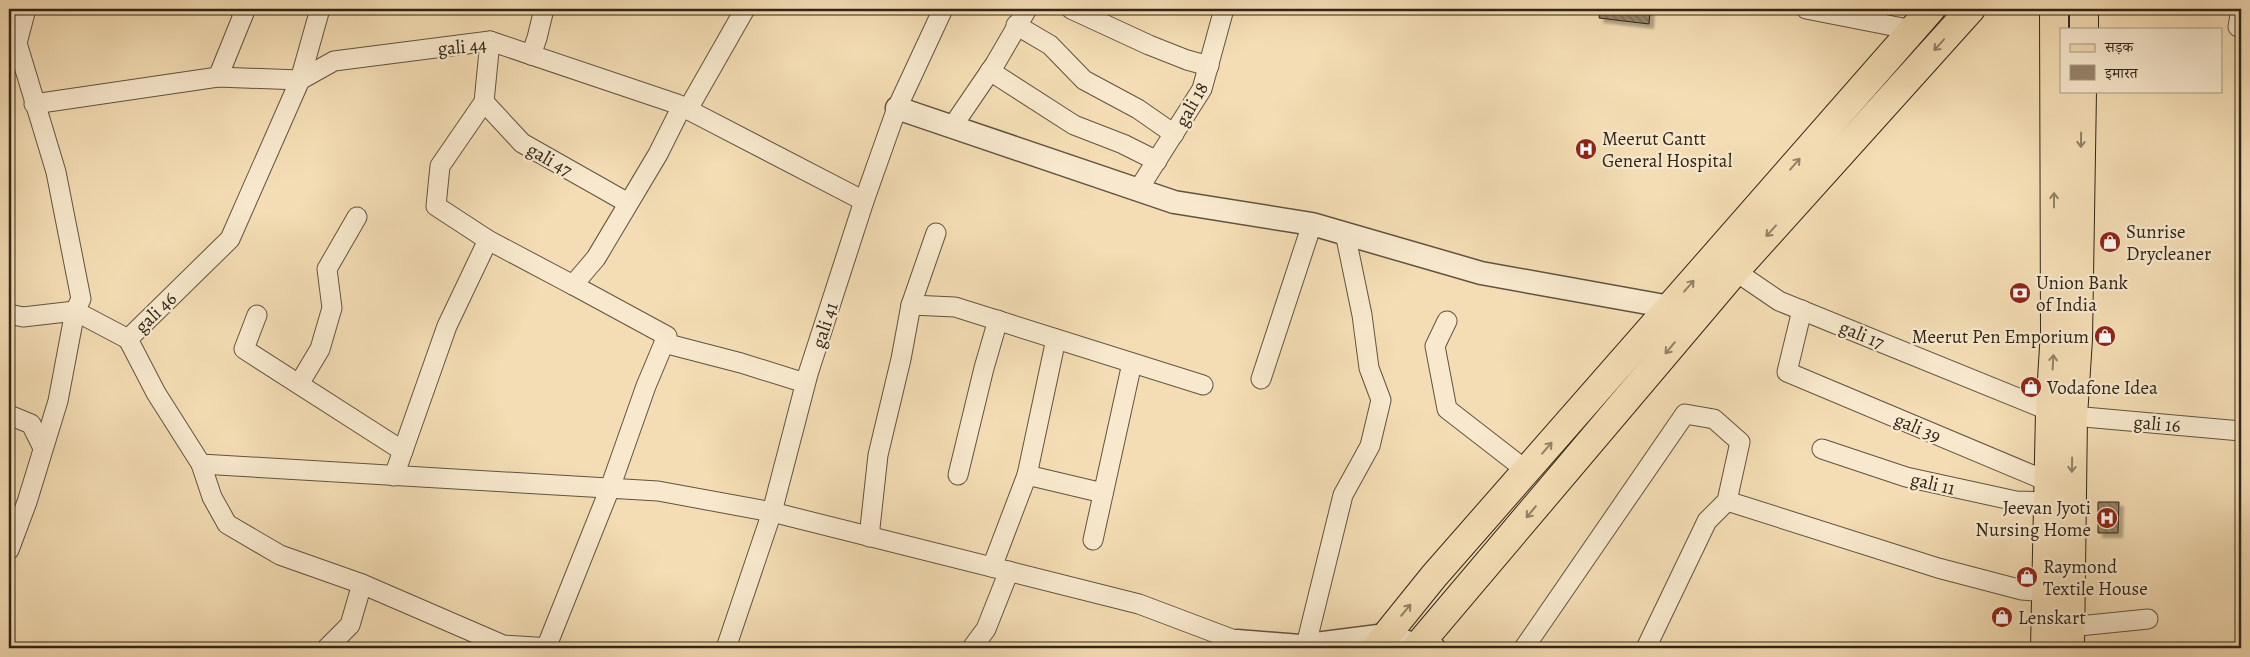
<svg xmlns="http://www.w3.org/2000/svg" width="2250" height="657" viewBox="0 0 2250 657" font-family="Alegreya,'Noto Serif Devanagari',serif">
  <style>
    .building { fill: url(#building-back-hatch); stroke: #302519; filter: url(#shadow) }
    .lines { fill: none; stroke-linecap: round; stroke-linejoin: round }
    .minor-casing { stroke: #615340; stroke-width: 21 }
    .tertiary-casing { stroke: #615340; stroke-width: 25 }
    .primary-casing { stroke: #302519; stroke-width: 30 }
    .minor { stroke: #f8e9ce; stroke-width: 19 }
    .tertiary { stroke: #f8e9ce; stroke-width: 22 }
    .primary { stroke: #f4ddb4; stroke-width: 28 }
    .oneway { stroke: #928166 }
    .labels { text-anchor: middle; stroke-width: 4.5; stroke-linejoin: round; paint-order: stroke }
    .street-label { font-size: 19px; fill: #302519; stroke: #f8e9ce }
    .poi-label { font-size: 19px; fill: #302519; stroke: #f8e9ce; text-anchor: start }
  </style>
  <defs>
    <pattern id="building-back-hatch" width="6" height="6" patternUnits="userSpaceOnUse" patternTransform="scale(1.25)"><rect width="6" height="6" fill="#96856a"/><path d="M-1 5l2 2M0 0l6 6M5-1l2 2" fill="none" stroke="#7b6d56"/></pattern>
    <filter id="shadow"><feDropShadow dx="4.5" dy="4.5" stdDeviation="1" flood-color="#0004"/></filter>
  </defs>
  <rect width="100%" height="100%" fill="#f4ddb4"/>
  <filter id="stains"><feTurbulence type="fractalNoise" baseFrequency=".004" numOctaves="4"/><feColorMatrix values="0 0 0 0 .2 0 0 0 0 .09 0 0 0 0 .02 0 0 0 .5 -.17"/></filter>
  <radialGradient id="worn" r=".72"><stop offset=".6" stop-color="#630" stop-opacity="0"/><stop offset="1" stop-color="#630" stop-opacity=".3"/></radialGradient>
  <g class="building">
    <path d="M1600 9H1650L1649 24 1599 18Z"/>
    <path d="M2098 502H2119L2118 533H2098Z"/>
  </g>
  <g class="lines">
    <g class="minor-casing">
      <g id="minor">
        <path d="M26 9 17 43 56 172 81 299 75 311 128 339 230 239 300 80 320 9"/>
        <path d="M1071 9 1149 45 1187 60 1209 66"/>
        <path d="M1806 9 1913 30"/>
        <path d="M1016 25 1050 45 1084 80 1138 109 1174 134"/>
        <path d="M2238 27 2241 9"/>
        <path d="M490 41 484 102 440 166 436 206 488 240 573 285 596 258 658 154 682 106"/>
        <path d="M531 55 537 38 544 9"/>
        <path d="M990 71 1074 125 1123 144 1157 161"/>
        <path d="M218 77 244 13 239 9"/>
        <path d="M484 102 522 143 628 203"/>
        <path d="M34 104 218 77 300 80 334 61 490 41 677 104 864 201"/>
        <path d="M688 109 745 9"/>
        <path d="M952 127 995 64 1027 9"/>
        <path d="M1138 190 1202 89 1224 9"/>
        <path d="M1735 271 1779 301 2050 411 2073 416 2241 431"/>
        <path d="M911 305 936 233"/>
        <path d="M1802 310 1787 372 2049 482"/>
        <path d="M9 314 23 317 75 311 58 401 27 502 9 550"/>
        <path d="M257 315 244 349 403 451"/>
        <path d="M1447 321 1435 346 1447 409 1527 471"/>
        <path d="M128 339 156 393 201 464 658 491 772 512 1139 604 1237 641"/>
        <path d="M664 343 741 363 805 383"/>
        <path d="M1261 379 1312 224"/>
        <path d="M299 384 320 349 332 308 327 269 357 217"/>
        <path d="M9 415 31 424 43 448"/>
        <path d="M1822 449 1906 477 2016 501 2048 502"/>
        <path d="M201 464 212 497 227 524 280 555 362 584 503 645 551 648"/>
        <path d="M958 475 984 368 998 320"/>
        <path d="M1027 475 1103 493"/>
        <path d="M394 476 447 326 488 240"/>
        <path d="M1727 501 1938 568 2022 590 2046 592"/>
        <path d="M869 537 878 455 901 359 911 305 955 307 1203 385"/>
        <path d="M1093 540 1132 363"/>
        <path d="M992 567 1027 475 1056 339"/>
        <path d="M2069 627 2148 619"/>
        <path d="M1306 645 1343 495 1370 446 1381 400 1369 368 1362 315 1345 233"/>
        <path d="M327 648 350 625 362 584"/>
        <path d="M546 648 610 488 646 386 667 336 573 285"/>
        <path d="M726 648 772 512 808 374 864 201 897 108 943 9"/>
        <path d="M972 648 986 629 1009 571"/>
        <path d="M1524 648 1685 414 1714 419 1740 442 1727 501 1707 521 1646 648"/>
      </g>
    </g>
    <g class="tertiary-casing">
      <g id="tertiary">
        <path d="M897 108 1174 202 1312 224 1481 273 1670 307"/>
        <path d="M1225 648 1237 641 1300 646 1386 635 1419 646 1434 648"/>
      </g>
    </g>
    <g class="primary-casing">
      <g id="primary">
        <path d="M2084 29V9"/>
        <path d="M1376 648 1434 576 1931 9"/>
        <path d="M1416 648 1735 271 1971 9"/>
        <path d="M2045 648 2050 411 2055 331 2054 9"/>
        <path d="M2070 648 2073 416 2078 339 2082 91"/>
      </g>
    </g>
    <use href="#minor" class="minor"/>
    <use href="#tertiary" class="tertiary"/>
    <use href="#primary" class="primary"/>
  </g>
  <defs><path id="oneway-shaft" d="M-6 0H5M1.5-3L5.5 0L1.5 3" fill="none" stroke-width="1.6" stroke-linecap="round" stroke-linejoin="round" transform="scale(1.25)"/></defs>
  <g class="oneway">
    <use href="#oneway-shaft" transform="translate(1939 45) rotate(132)"/>
    <use href="#oneway-shaft" transform="translate(2081 140) rotate(91)"/>
    <use href="#oneway-shaft" transform="translate(1795 164) rotate(-49)"/>
    <use href="#oneway-shaft" transform="translate(2054 200) rotate(-90)"/>
    <use href="#oneway-shaft" transform="translate(1771 231) rotate(132)"/>
    <use href="#oneway-shaft" transform="translate(1689 286) rotate(-49)"/>
    <use href="#oneway-shaft" transform="translate(1670 348) rotate(130)"/>
    <use href="#oneway-shaft" transform="translate(2053 362) rotate(-87)"/>
    <use href="#oneway-shaft" transform="translate(1547 448) rotate(-49)"/>
    <use href="#oneway-shaft" transform="translate(2072 465) rotate(91)"/>
    <use href="#oneway-shaft" transform="translate(1531 512) rotate(130)"/>
    <use href="#oneway-shaft" transform="translate(1406 610) rotate(-50)"/>
  </g>
  <defs>
    <g id="hospital-disc" transform="scale(1.125)"><circle r="9.5" fill="#8f2418" stroke="#f8e9ce"/><path d="M-5-5h3v3.5h4V-5h3V5h-3V1.5h-4V5h-3Z" fill="#fff"/></g>
    <g id="shop-disc" transform="scale(1.125)"><circle r="9.5" fill="#8f2418" stroke="#f8e9ce"/><path d="M-5-2.5h2.3a2.7 3.5 0 0 1 5.4 0H5L5.5 6h-11ZM-1.5-2.5h3a1.5 2.3 0 0 0-3 0Z" fill="#fff"/></g>
    <g id="bank-disc" transform="scale(1.125)"><circle r="9.5" fill="#8f2418" stroke="#f8e9ce"/><path d="M-6-4H6V4H-6ZM0-2.3a2.3 2.3 0 1 0 0 4.6a2.3 2.3 0 1 0 0-4.6Z" fill="#fff"/></g>
  </defs>
  <g fill-rule="evenodd">
    <use href="#hospital-disc" x="1586" y="149"/>
    <use href="#shop-disc" x="2110" y="242"/>
    <use href="#bank-disc" x="2020" y="293"/>
    <use href="#shop-disc" x="2105" y="336"/>
    <use href="#shop-disc" x="2031" y="387"/>
    <use href="#hospital-disc" x="2107" y="518"/>
    <use href="#shop-disc" x="2027" y="577"/>
    <use href="#shop-disc" x="2002" y="617"/>
  </g>
  <g class="labels">
    <g class="street-label">
      <text transform="translate(462 46) rotate(-5)" y="7">gali 44</text>
      <text transform="translate(1191 104) rotate(-61)" y="7">gali 18</text>
      <text transform="translate(550 159) rotate(30)" y="7">gali 47</text>
      <text transform="translate(155 312) rotate(-44)" y="7">gali 46</text>
      <text transform="translate(824 325) rotate(-72)" y="7">gali 41</text>
      <text transform="translate(1862 334) rotate(22)" y="7">gali 17</text>
      <text transform="translate(2157 423) rotate(5)" y="7">gali 16</text>
      <text transform="translate(1918 427) rotate(23)" y="7">gali 39</text>
      <text transform="translate(1933 483) rotate(13)" y="7">gali 11</text>
    </g>
    <g class="poi-label">
      <text x="1602" y="145">Meerut Cantt<tspan x="1602" dy="22">General Hospital</tspan></text>
      <text x="2126" y="238">Sunrise<tspan x="2126" dy="22">Drycleaner</tspan></text>
      <text x="2036" y="289">Union Bank<tspan x="2036" dy="22">of India</tspan></text>
      <text x="2089" y="343" text-anchor="end">Meerut Pen Emporium</text>
      <text x="2047" y="394">Vodafone Idea</text>
      <text x="2091" y="514" text-anchor="end">Jeevan Jyoti<tspan x="2091" dy="22">Nursing Home</tspan></text>
      <text x="2043" y="573">Raymond<tspan x="2043" dy="22">Textile House</tspan></text>
      <text x="2018" y="624">Lenskart</text>
    </g>
  </g>
  <rect width="2250" height="657" fill="none" stroke="#f4ddb4" stroke-width="30"/>
  <rect x="10" y="10" width="2230" height="637" fill="none" stroke="#302519" stroke-width="2.5"/>
  <rect x="15" y="15" width="2220" height="627" fill="none" stroke="#302519"/>
  <rect x="2060" y="28" width="162" height="65" fill="#f8e9ce" stroke="#a89b86"/>
  <rect x="2070" y="44" width="25" height="8" fill="#f4ddb4" stroke="#a89b86"/>
  <text x="2105" y="52" font-size="15" fill="#302519">सड़क</text>
  <rect x="2070" y="65" width="25" height="15" fill="#96856a" stroke="#a89b86"/>
  <text x="2105" y="78" font-size="15" fill="#302519">इमारत</text>
  <rect width="100%" height="100%" filter="url(#stains)"/>
  <rect width="100%" height="100%" fill="url(#worn)"/>
</svg>
